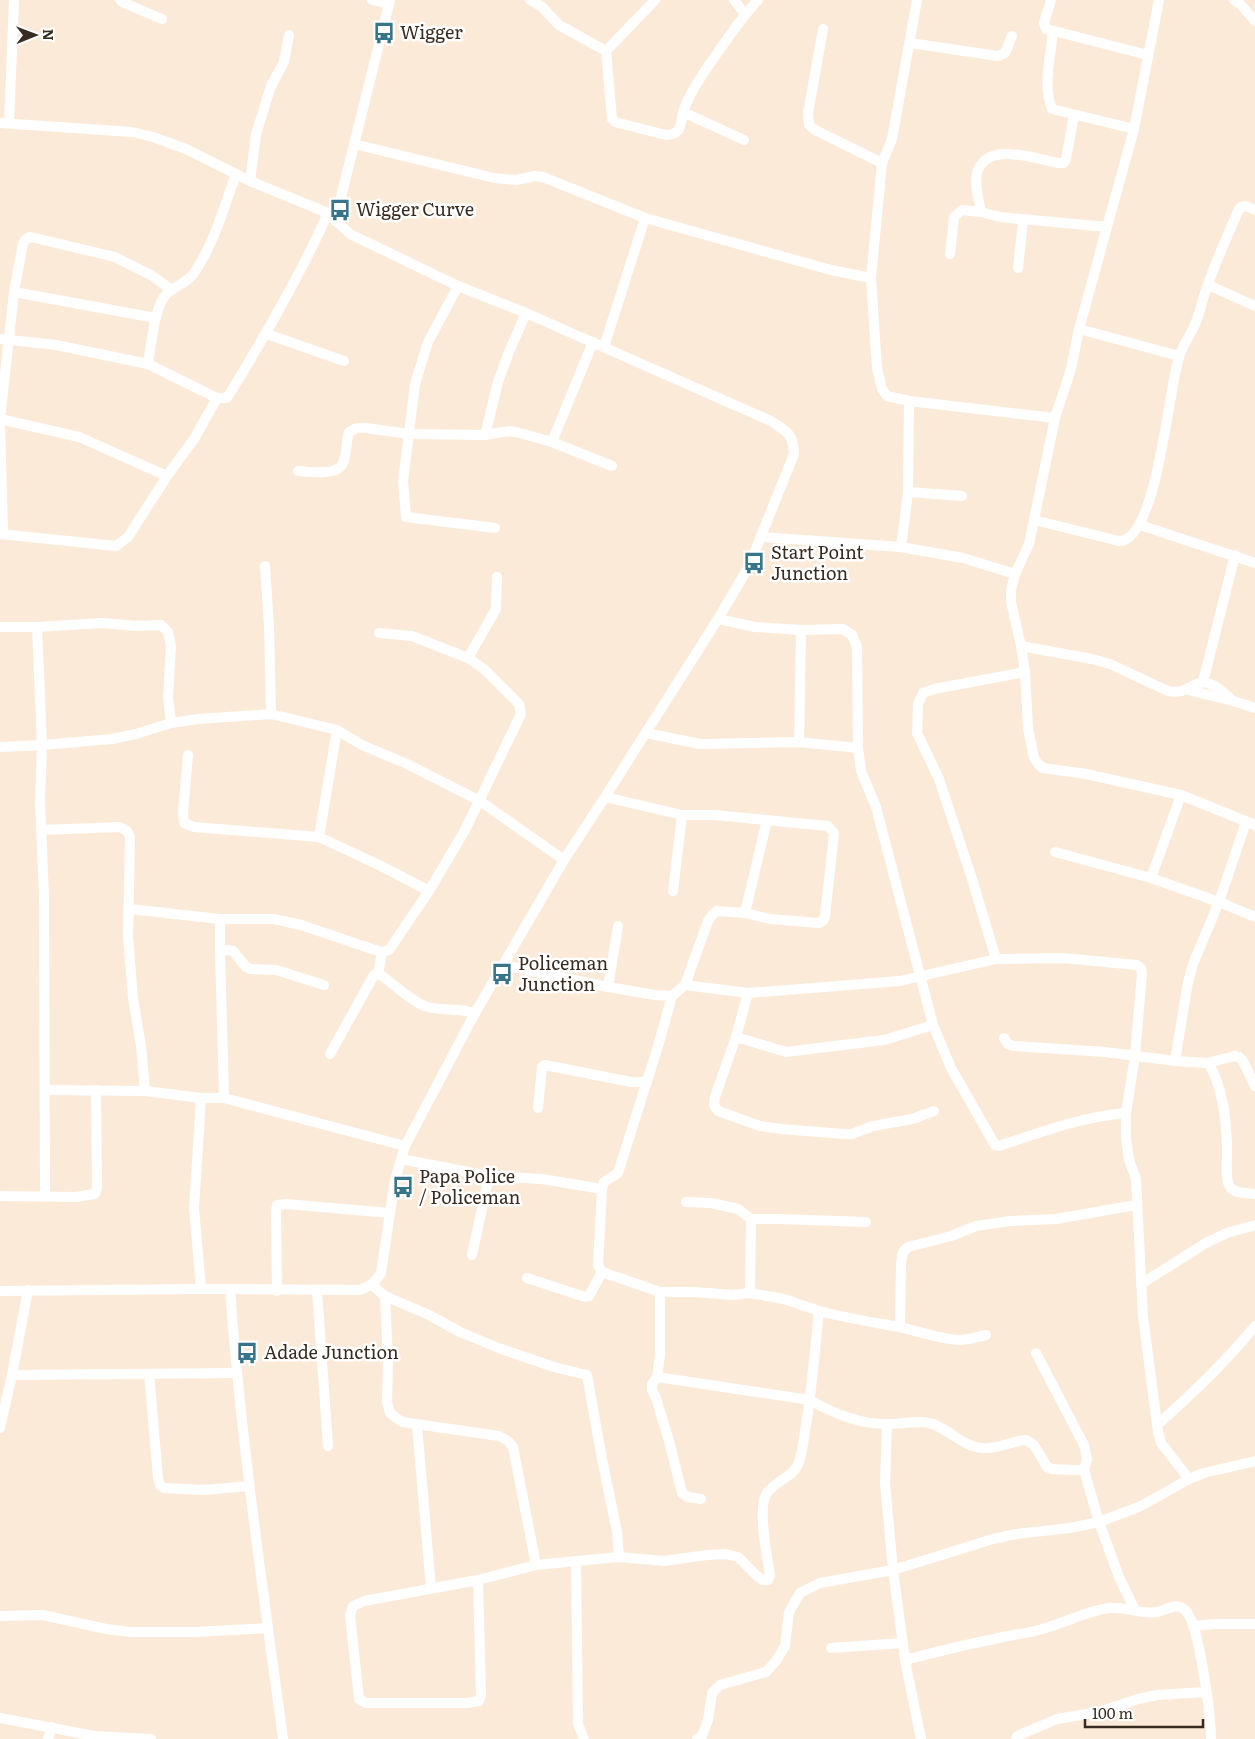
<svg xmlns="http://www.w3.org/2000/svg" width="1255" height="1739" viewBox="0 0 1255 1739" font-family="Literata,serif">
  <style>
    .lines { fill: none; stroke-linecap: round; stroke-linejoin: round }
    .minor { stroke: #fff; stroke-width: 10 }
    .labels { text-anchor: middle; stroke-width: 5; stroke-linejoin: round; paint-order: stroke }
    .poi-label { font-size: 18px; fill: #382c21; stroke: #fff; text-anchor: start }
  </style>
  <rect width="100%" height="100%" fill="#fcead9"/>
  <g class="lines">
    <g class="minor">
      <path d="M120 0 124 3 162 19"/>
      <path d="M372 0 389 4"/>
      <path d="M530 0 542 7 559 25 606 51"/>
      <path d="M655 0 606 51 612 119 615 122 666 135C682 134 680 126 683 112"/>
      <path d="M734 0 745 14"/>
      <path d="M917 0 892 139 882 163 871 278 877 368 882 389 887 396 909 401 1055 418"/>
      <path d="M1051 0 1044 23 1046 29 1148 55"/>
      <path d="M1234 0 1241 5 1255 21"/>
      <path d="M823 29 808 113 809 125 815 130 882 163"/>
      <path d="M1053 31C1051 56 1042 86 1052 109L1134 129"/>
      <path d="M910 43 998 56 1005 53 1012 36"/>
      <path d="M0 123 132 132 153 137 186 149 250 181 328 213 350 234 458 286 526 313 771 421C787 432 793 433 794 454L749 566 718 619 605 797 564 860 475 1013 405 1146 395 1180 381 1273C375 1283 370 1286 360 1290L201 1289 0 1291"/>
      <path d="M9 123 14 0"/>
      <path d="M744 140 683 112C689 94 699 80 709 65 725 42 739 20 758 0"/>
      <path d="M354 144 494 178 516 180 535 176 543 177 645 218 831 270 871 278"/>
      <path d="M250 181 256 134 271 86 284 62 289 35"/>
      <path d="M981 212C979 200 974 185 977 173 986 140 1036 159 1059 163H1064L1066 159 1074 115"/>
      <path d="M335 221 390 0"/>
      <path d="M1107 227 1079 329 1071 369 1055 418 1029 544 1015 574 1011 590V602L1021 646 1025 672 1028 728 1034 758 1038 764 1043 768 1086 774 1181 795 1255 825"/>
      <path d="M950 254 954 217 962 210 981 212 1000 217 1107 227 1134 129 1159 0"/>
      <path d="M1018 268 1023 220"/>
      <path d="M1208 285 1255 306"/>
      <path d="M458 286 428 342 415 384 403 481 406 517 495 528"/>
      <path d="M14 292 156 318"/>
      <path d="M1079 329 1179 356"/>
      <path d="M267 334 344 361"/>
      <path d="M0 339 56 345 148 364 217 398H227C264 338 299 278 328 213"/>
      <path d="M604 347 645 218"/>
      <path d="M148 364C151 346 154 311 164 297 172 286 187 284 194 273 214 244 224 207 236 174"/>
      <path d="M0 419 14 292 23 243 26 239 31 237 115 257 151 275 172 290"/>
      <path d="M0 419 79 437 167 476"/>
      <path d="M0 421 3 534"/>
      <path d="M485 435 498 382 509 352 526 313"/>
      <path d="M552 442 593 342"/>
      <path d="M298 471C309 472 338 476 343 463 347 454 346 442 349 432L357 428H366L409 434 485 435 509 431 516 432 552 442 612 466"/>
      <path d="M908 492 962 496"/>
      <path d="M1034 520 1119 541C1157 542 1169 386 1179 357 1183 344 1193 332 1197 319 1201 309 1203 297 1207 287 1216 260 1228 235 1239 209L1241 207 1246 206 1255 210"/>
      <path d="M1140 525 1255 563"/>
      <path d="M0 534 116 546 128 537 167 476 194 439 217 398"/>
      <path d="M761 537 901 547 963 558 1015 574"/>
      <path d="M901 547 908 492 909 401"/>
      <path d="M265 566 269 625 271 714"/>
      <path d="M718 619 755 627 801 630 843 629 852 635 857 647 858 748 861 771 876 807 933 1025 951 1068 995 1145 999 1146C1041 1132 1081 1117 1126 1113"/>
      <path d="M0 627H37L102 623 137 626 161 625 168 632 171 646 168 697 171 723"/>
      <path d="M37 627 42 745 40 801 44 897 45 1196"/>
      <path d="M1021 646 1092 659 1110 664 1168 691C1189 696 1194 677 1210 684 1219 687 1226 695 1233 701"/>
      <path d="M468 658 496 609 497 577"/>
      <path d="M1203 682 1235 555"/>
      <path d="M1188 690 1233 701 1255 708"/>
      <path d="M646 733 700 744 799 742 858 748"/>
      <path d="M799 742 801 630"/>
      <path d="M0 747 42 745 112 739 136 734 171 723 198 719 271 714 337 730 362 745 407 764 480 801 564 860"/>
      <path d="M188 755 183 813 184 823 194 827 319 837 381 866 429 891"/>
      <path d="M605 797 682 815H714L828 826 834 833 825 916 823 921 819 923 770 919 745 913"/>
      <path d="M767 820 745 913 717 911 713 914 708 921 685 985 672 996 659 1043 618 1173 604 1182 602 1189 598 1265 602 1272 660 1292H695L732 1295 750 1293 784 1299 819 1311"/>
      <path d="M41 830 120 827 127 831 130 837 128 936 133 998 141 1046 145 1091"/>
      <path d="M319 837 337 730"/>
      <path d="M1055 852 1151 878 1219 902 1255 917"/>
      <path d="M1151 878 1181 795"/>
      <path d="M673 891 682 815"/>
      <path d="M130 909 220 919H274L301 925 372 949 382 952 389 950 429 891 465 830 521 714 519 704 484 669 468 658 412 636 379 633"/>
      <path d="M220 919V952L224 1098"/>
      <path d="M220 952 227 950 233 951 246 967 251 969 276 970 324 985"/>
      <path d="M996 959 972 879 939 779 917 733 918 704 923 693 934 689 1025 672"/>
      <path d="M503 965 608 987 655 995 672 996"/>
      <path d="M378 974 382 952"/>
      <path d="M685 985 748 993 900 981 996 959 1063 958 1137 965 1141 968 1142 973 1135 1056 1126 1113V1138L1129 1160 1136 1179 1143 1317 1158 1432 1161 1443 1189 1479"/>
      <path d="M608 987 618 926"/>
      <path d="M748 993 736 1037 715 1097 714 1105 718 1111 760 1126 781 1129 844 1134H852L873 1126 912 1119 934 1111"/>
      <path d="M736 1037 786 1052 884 1040 933 1025"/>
      <path d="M1004 1038 1008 1044 1014 1046 1105 1052 1175 1061 1208 1063C1223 1086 1226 1119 1227 1145 1228 1156 1224 1179 1230 1187 1235 1194 1247 1193 1255 1194"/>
      <path d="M330 1054 374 975 378 974 382 976C395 985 413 1003 428 1007 444 1011 460 1008 475 1013"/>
      <path d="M1175 1061 1188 982 1193 964 1219 902 1246 822"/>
      <path d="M1208 1063 1234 1056 1239 1057 1243 1061 1255 1086"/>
      <path d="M45 1090 145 1091 201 1098H224L405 1146"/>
      <path d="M538 1108 542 1067 545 1065 631 1082H647"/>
      <path d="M401 1159 489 1176 472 1255"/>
      <path d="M489 1176 542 1179 602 1189"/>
      <path d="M0 1196 76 1197 95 1194 97 1188 96 1090"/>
      <path d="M686 1202 711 1203 738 1209 751 1219 750 1293"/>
      <path d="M751 1219H779L866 1222"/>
      <path d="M527 1278 585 1297 589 1296 602 1272"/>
      <path d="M1141 1284 1206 1243 1227 1233 1255 1225"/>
      <path d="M372 1285 385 1296 388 1360 387 1402 390 1413 402 1422 499 1436 508 1441 513 1447 536 1565"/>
      <path d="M201 1289 194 1208 201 1098"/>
      <path d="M230 1290C241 1441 263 1590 283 1739"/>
      <path d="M277 1291 276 1210 277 1205 286 1204 390 1213"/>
      <path d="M317 1291 328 1446"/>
      <path d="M660 1292V1355L657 1377 652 1384V1390L656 1398 669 1441 682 1493 688 1497 701 1499"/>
      <path d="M385 1296 429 1315 460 1332 501 1349 554 1367 587 1375 602 1459 617 1532 619 1557"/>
      <path d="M900 1327 901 1263 903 1252 908 1247 951 1236 976 1226 1010 1221 1056 1219 1136 1205"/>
      <path d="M1036 1353 1084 1445 1087 1459 1084 1470 1099 1522 1119 1577 1135 1610"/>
      <path d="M149 1374 158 1478 160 1485 164 1488 204 1490 249 1486"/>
      <path d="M12 1375 236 1373"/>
      <path d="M657 1377 810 1400C834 1414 861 1425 890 1424 902 1424 917 1420 929 1423 947 1427 962 1446 981 1448 997 1450 1010 1441 1026 1440L1034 1445 1047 1467 1052 1469 1070 1470H1084"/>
      <path d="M417 1425 431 1589"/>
      <path d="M887 1425 885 1483 893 1570 905 1660 921 1739"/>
      <path d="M1157 1425C1192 1394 1225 1363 1255 1326"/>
      <path d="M0 1428 12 1375 28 1290"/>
      <path d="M576 1561 578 1724 584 1739"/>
      <path d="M478 1580 481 1696 479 1701 467 1703H366L359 1699 350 1615 353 1606 364 1601 478 1580 536 1565 619 1557 664 1561 707 1555 725 1554 738 1557 757 1576 763 1580H768L770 1575C767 1557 757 1506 767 1493 777 1479 796 1477 800 1459 803 1448 804 1436 806 1425 812 1387 815 1349 819 1311 845 1318 872 1322 899 1327 919 1331 938 1339 959 1340 968 1340 977 1337 986 1335"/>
      <path d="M0 1616 43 1615 106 1629 131 1632H195L268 1628"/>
      <path d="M1193 1626 1215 1624H1255"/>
      <path d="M831 1648 903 1643"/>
      <path d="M905 1660C935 1652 964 1645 994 1639 1009 1635 1024 1634 1039 1630 1062 1624 1084 1612 1108 1608 1125 1606 1140 1615 1157 1612 1167 1610 1176 1602 1185 1610 1199 1621 1211 1718 1211 1739"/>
      <path d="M0 1718 94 1736 151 1739"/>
      <path d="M48 1739 52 1727"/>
      <path d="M697 1739 702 1736 708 1720 712 1693 720 1685 766 1672 776 1661 785 1646 789 1612 800 1593 820 1583 893 1570 993 1539 1016 1534 1070 1528 1099 1522 1141 1506 1189 1479 1204 1473 1255 1461"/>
      <path d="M1016 1739 1017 1736 1057 1719 1099 1712 1138 1699 1157 1695 1206 1692"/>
    </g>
  </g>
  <defs>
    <g id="bus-bare" transform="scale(1.725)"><path d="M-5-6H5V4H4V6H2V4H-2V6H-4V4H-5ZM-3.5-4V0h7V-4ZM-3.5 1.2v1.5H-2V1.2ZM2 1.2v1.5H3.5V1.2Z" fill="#36758a" stroke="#fff" stroke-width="2.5" paint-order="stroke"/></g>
  </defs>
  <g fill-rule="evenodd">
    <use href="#bus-bare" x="384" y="33"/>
    <use href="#bus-bare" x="340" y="210"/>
    <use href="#bus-bare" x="754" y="563"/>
    <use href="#bus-bare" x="502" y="974"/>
    <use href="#bus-bare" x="403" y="1187"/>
    <use href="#bus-bare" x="247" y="1353"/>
  </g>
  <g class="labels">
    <g class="poi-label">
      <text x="400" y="39">Wigger</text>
      <text x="356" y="216">Wigger Curve</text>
      <text x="771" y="559">Start Point<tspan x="771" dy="21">Junction</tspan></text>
      <text x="518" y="970">Policeman<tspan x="518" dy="21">Junction</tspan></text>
      <text x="419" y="1183">Papa Police<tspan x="419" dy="21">/ Policeman</tspan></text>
      <text x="264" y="1359">Adade Junction</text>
    </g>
  </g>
  <g transform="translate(35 35) rotate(89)" stroke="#ffffff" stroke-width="4" paint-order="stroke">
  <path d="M0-4L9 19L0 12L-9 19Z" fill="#382c21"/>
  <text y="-8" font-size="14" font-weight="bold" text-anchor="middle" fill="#382c21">N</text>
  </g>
  <path d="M1085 1719v8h118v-8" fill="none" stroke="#382c21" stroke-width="2.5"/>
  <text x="1092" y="1719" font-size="15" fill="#382c21" stroke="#ffffff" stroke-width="4" paint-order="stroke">100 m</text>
</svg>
